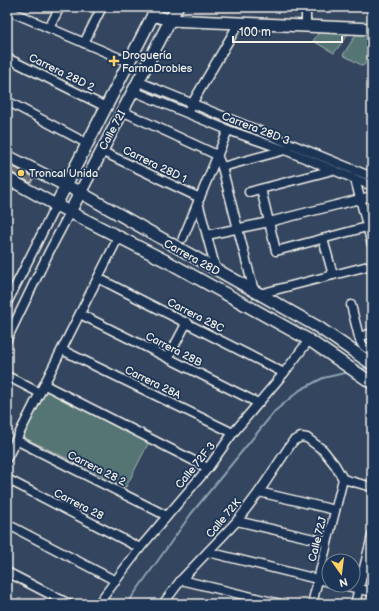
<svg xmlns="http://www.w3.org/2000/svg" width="379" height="611" viewBox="0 0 379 611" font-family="'Balsamiq Sans',sans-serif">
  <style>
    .green { fill: #557574; stroke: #a4b3ae }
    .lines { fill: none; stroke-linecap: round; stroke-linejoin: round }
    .stream { stroke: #8ca3b2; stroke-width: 2 }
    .building { fill: #666b71; stroke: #f4f1e8 }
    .street-casing { stroke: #f4f1e8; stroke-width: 11 }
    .secondary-casing { stroke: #f4f1e8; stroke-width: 14 }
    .street { stroke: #1d3557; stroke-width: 8 }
    .secondary { stroke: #1d3557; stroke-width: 11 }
    .poi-dot { fill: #ffd166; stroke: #1d3557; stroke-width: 1.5 }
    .labels { text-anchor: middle; stroke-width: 3.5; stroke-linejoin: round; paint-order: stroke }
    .poi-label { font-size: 11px; fill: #f4f1e8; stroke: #1d3557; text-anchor: start }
    .street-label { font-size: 11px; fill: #f4f1e8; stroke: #1d3557 }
  </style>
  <rect width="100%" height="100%" fill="#33455f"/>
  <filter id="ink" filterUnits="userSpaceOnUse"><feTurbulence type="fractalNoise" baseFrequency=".025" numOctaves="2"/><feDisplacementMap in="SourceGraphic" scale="8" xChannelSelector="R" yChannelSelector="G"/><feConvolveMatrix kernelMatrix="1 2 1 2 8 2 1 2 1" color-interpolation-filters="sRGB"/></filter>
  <g filter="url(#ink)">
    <g class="green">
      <path d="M320 31 349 33 334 53 313 41Z"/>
      <path d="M357 33 372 34V53L363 66 343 55Z"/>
      <path d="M46 390 149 442 126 487 23 437Z"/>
    </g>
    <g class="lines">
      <g class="stream">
        <path d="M359 369 365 368 371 369"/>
        <path d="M127 604 191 514 275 411 300 390 323 378 349 372"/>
      </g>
    </g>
    <path class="building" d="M7 164 34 177 31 183 7 170Z"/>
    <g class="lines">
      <g class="street-casing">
        <g id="street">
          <path d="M7 10 129 62"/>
          <path d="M306 26V7"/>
          <path d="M49 28 60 7"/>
          <path d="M84 43 102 7"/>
          <path d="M7 58 106 107"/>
          <path d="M137 81 372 177"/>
          <path d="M133 91 228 130 285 150 372 186"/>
          <path d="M7 101 88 144"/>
          <path d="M190 107 239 23"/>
          <path d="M122 111 217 155 222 167 254 291"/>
          <path d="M101 151 200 198"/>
          <path d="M222 167 285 150"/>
          <path d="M355 179 372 245"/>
          <path d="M261 189 276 251 367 227"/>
          <path d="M7 191 12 180"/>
          <path d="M249 192 333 170"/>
          <path d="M198 202 216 270"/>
          <path d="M207 235 269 222 372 196"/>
          <path d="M183 238 228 130"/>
          <path d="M323 239 333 275"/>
          <path d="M98 278 284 373"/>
          <path d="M259 294 372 265"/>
          <path d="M7 303 56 205"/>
          <path d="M351 305 359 337"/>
          <path d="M80 314 258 403"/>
          <path d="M372 333 359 337C361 345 364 348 372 350"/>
          <path d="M7 339 49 252 70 212"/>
          <path d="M62 350 233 433"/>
          <path d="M168 358 187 322"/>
          <path d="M7 376 40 393"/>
          <path d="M45 385 208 468"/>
          <path d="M16 440 167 516"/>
          <path d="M7 458 119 236"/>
          <path d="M7 479 140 548"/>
          <path d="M259 492 335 510"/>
          <path d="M237 521 327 542"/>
          <path d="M7 524 116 581"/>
          <path d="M208 552 329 582"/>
          <path d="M7 572 69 604"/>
          <path d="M181 580 281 604"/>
          <path d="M343 585 372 592"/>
          <path d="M98 604 140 548 208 468 233 433 284 373 309 340"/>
          <path d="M163 604 181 580 237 521 259 492 293 441 301 437 307 438 323 450 335 465 343 479 372 487"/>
          <path d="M312 604 343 479"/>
          <path d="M355 604 372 536"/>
        </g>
      </g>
      <g class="secondary-casing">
        <g id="secondary">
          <path d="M153 15 169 20 372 29"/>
          <path d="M7 156 83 194 318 327 372 364"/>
          <path d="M7 178 52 203 170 263 309 340 372 383"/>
          <path d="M56 205 157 7"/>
          <path d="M70 212 177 7"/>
        </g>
      </g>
      <use href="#street" class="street"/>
      <use href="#secondary" class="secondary"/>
    </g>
  </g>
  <g class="poi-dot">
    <path d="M112 55h4v4h4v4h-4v4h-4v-4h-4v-4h4z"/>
    <circle cx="21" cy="173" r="4"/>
  </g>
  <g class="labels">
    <g class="poi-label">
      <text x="122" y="59">Droguería<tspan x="122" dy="13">FarmaDrobles</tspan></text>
      <text x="29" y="177">Troncal Unida</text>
    </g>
    <g class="street-label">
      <text transform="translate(62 72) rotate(26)" y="4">Carrera 28D 2</text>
      <text transform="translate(256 128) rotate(21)" y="4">Carrera 28D 3</text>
      <text transform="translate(112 130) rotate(-62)" y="4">Calle 72I</text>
      <text transform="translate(155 164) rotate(26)" y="4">Carrera 28D 1</text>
      <text transform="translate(192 257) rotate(29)" y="4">Carrera 28D</text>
      <text transform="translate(196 315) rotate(27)" y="4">Carrera 28C</text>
      <text transform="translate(174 349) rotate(27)" y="4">Carrera 28B</text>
      <text transform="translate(153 382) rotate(26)" y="4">Carrera 28A</text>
      <text transform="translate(195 465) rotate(-51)" y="4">Calle 72F 3</text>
      <text transform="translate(97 468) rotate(27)" y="4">Carrera 28 2</text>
      <text transform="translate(79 504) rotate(27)" y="4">Carrera 28</text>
      <text transform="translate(223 518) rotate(-50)" y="4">Calle 72K</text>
      <text transform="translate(317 539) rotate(-76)" y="4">Calle 72J</text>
    </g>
  </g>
  <rect width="379" height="611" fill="none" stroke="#1d3557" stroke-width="24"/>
  <rect x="12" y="12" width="355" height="587" fill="none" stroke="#f4f1e8" stroke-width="1.5" filter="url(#ink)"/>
  <g transform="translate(341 573) rotate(166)"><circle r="19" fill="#1d3557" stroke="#738091"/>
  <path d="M0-3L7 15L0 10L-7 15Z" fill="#ffd166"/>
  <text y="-6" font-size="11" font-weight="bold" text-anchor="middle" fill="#f4f1e8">N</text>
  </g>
  <path d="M233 36v6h109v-6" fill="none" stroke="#f4f1e8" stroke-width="2"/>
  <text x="239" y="36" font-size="12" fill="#f4f1e8" stroke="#1d3557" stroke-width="3" paint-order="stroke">100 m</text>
</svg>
